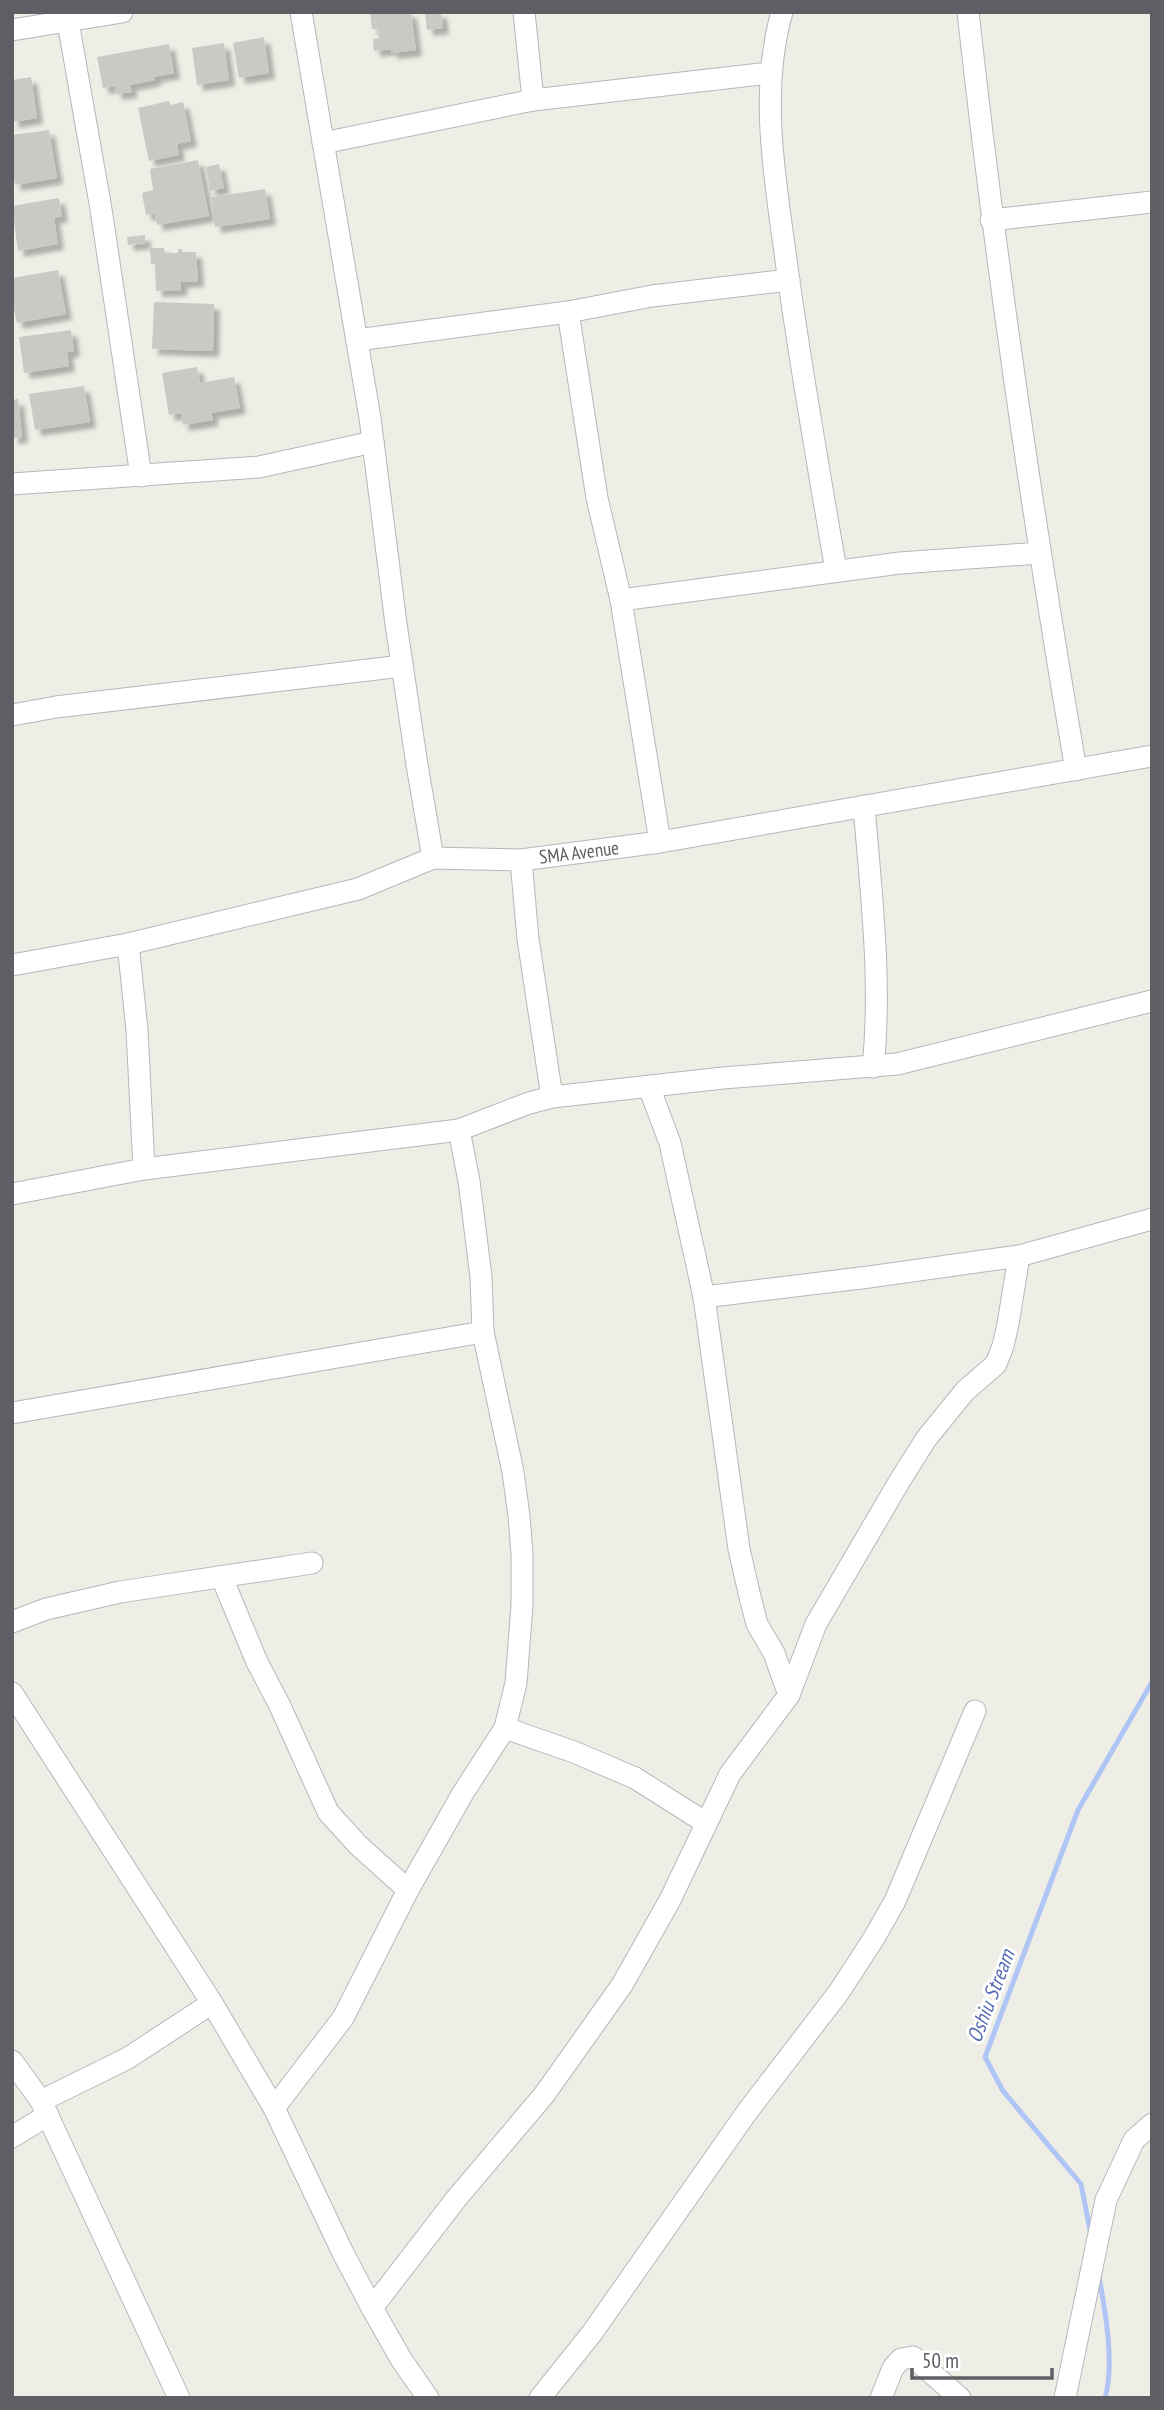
<svg xmlns="http://www.w3.org/2000/svg" width="1164" height="2410" viewBox="0 0 1164 2410" font-family="'PT Sans Narrow',sans-serif">
  <style>
    .lines { fill: none; stroke-linecap: round; stroke-linejoin: round }
    .stream { stroke: #afc5f5; stroke-width: 5 }
    .building { fill: #cac9c3; filter: url(#shadow) }
    .minor-casing { stroke: #b6b7bb; stroke-width: 23 }
    .minor { stroke: #fff; stroke-width: 21 }
    .labels { text-anchor: middle; stroke-width: 6; stroke-linejoin: round; paint-order: stroke }
    .street-label { font-size: 19px; fill: #5e5f65; stroke: #fff }
    .water-label { font-size: 21px; font-style: italic; fill: #556bb6; stroke: #fff }
  </style>
  <defs>
    <filter id="shadow"><feDropShadow dx="6" dy="6" stdDeviation="2" flood-color="#0004"/></filter>
  </defs>
  <rect width="100%" height="100%" fill="#eeeee6"/>
  <g class="lines">
    <g class="stream">
      <path d="M1091 2235 1081 2184 1003 2091 985 2057 1078 1810 1152 1682"/>
      <path d="M1099 2276C1105 2310 1115 2364 1105 2398"/>
    </g>
  </g>
  <g class="building">
    <path d="M370 12H411L416 50 392 53 391 49 374 51 373 39 379 38 378 29H372Z"/>
    <path d="M425 12H441L443 28 427 30Z"/>
    <path d="M264 37 269 73 239 78 233 43Z"/>
    <path d="M224 43 229 80 197 85 192 48Z"/>
    <path d="M169 44 174 73 154 77 155 80 130 85 132 92 116 94 115 86 103 88 97 57Z"/>
    <path d="M31 77 37 118 12 122V80Z"/>
    <path d="M169 101 170 105 183 102 191 141 177 144 179 155 149 161 138 108Z"/>
    <path d="M49 130 57 178 15 185 12 165V135Z"/>
    <path d="M198 160 209 216 157 225 155 213 146 215 142 193 153 190 150 169Z"/>
    <path d="M219 164 224 188 210 191 206 167Z"/>
    <path d="M265 189 270 219 215 227 211 197Z"/>
    <path d="M59 198 62 216 54 218 58 244 18 251 12 206Z"/>
    <path d="M145 235V243L128 245 127 237Z"/>
    <path d="M150 248H164L165 253H178V249H182V252H196L198 281 181 282V290L156 291 155 264H151Z"/>
    <path d="M58 270 66 314 17 323 12 300V278Z"/>
    <path d="M154 302 214 304 213 351 152 349Z"/>
    <path d="M71 330 74 351 67 352 69 366 24 373 19 337Z"/>
    <path d="M197 367 200 383 234 377 240 408 211 413 213 420 183 425 181 413 169 415 162 373Z"/>
    <path d="M84 386 90 422 35 430 29 394Z"/>
    <path d="M18 399 22 437 12 438V400Z"/>
  </g>
  <g class="lines">
    <g class="minor-casing">
      <g id="minor">
        <path d="M301 12 370 418 396 624 417 765 433 858"/>
        <path d="M524 12 533 100"/>
        <path d="M782 12C759 93 775 178 786 260 800 364 818 467 836 570"/>
        <path d="M968 12C996 266 1033 519 1076 770"/>
        <path d="M68 22 101 209 141 476"/>
        <path d="M12 30 122 12"/>
        <path d="M323 143 533 100 770 73"/>
        <path d="M991 220 1152 202"/>
        <path d="M568 312 597 498 621 600 660 842"/>
        <path d="M357 340 568 312 652 296 789 280"/>
        <path d="M12 484 259 467 373 442"/>
        <path d="M621 600 900 563 1040 553"/>
        <path d="M12 715 56 707 402 666"/>
        <path d="M864 806C871 893 882 980 873 1067"/>
        <path d="M521 860 528 939 552 1097"/>
        <path d="M128 944 137 1030 144 1169"/>
        <path d="M12 965 128 944 358 889 433 858 521 860 660 842 1152 756"/>
        <path d="M649 1087 670 1143 704 1297 739 1549 750 1597 757 1624 774 1653 789 1695"/>
        <path d="M12 1194 144 1169 459 1130 529 1103 552 1097 723 1078 897 1064 1152 1001"/>
        <path d="M704 1297 869 1277 1019 1256 1152 1219"/>
        <path d="M12 1413 483 1332"/>
        <path d="M222 1578 257 1662 280 1706 328 1812 358 1845 408 1890"/>
        <path d="M12 1622 46 1609 120 1592 312 1563"/>
        <path d="M12 1693 212 2003 274 2108 343 2253 372 2308 401 2359 428 2398"/>
        <path d="M505 1728 574 1752 635 1778 706 1823"/>
        <path d="M12 2061 41 2101 179 2398"/>
        <path d="M41 2101 128 2058 212 2003"/>
        <path d="M274 2108 343 2018 408 1890 463 1793 505 1728 516 1683 522 1605V1554L519 1516 513 1472 483 1332 481 1277 469 1181 459 1130"/>
        <path d="M12 2137 48 2115"/>
        <path d="M372 2308 456 2199 544 2095 622 1985 670 1900 730 1774 789 1695 816 1624 899 1482 926 1439 965 1391 996 1364 1003 1346 1008 1324 1019 1256"/>
        <path d="M540 2398 592 2333 747 2112 839 1992 874 1938 895 1901 975 1711"/>
        <path d="M881 2398 893 2368 901 2359 913 2357 960 2398"/>
        <path d="M1065 2398 1106 2200 1134 2140 1152 2124"/>
      </g>
    </g>
    <use href="#minor" class="minor"/>
  </g>
  <g class="labels">
    <g class="street-label">
      <text transform="translate(579 852) rotate(-7)" y="7">SMA Avenue</text>
    </g>
    <g class="water-label">
      <text transform="translate(991 1996) rotate(-69)" y="7">Oshiu Stream</text>
    </g>
  </g>
  <rect width="1164" height="2410" fill="none" stroke="#5e5f65" stroke-width="28"/>
  <path d="M912 2368v10h140v-10" fill="none" stroke="#5e5f65" stroke-width="3.5"/>
  <text x="922" y="2368" font-size="21" fill="#5e5f65" stroke="#ffffff" stroke-width="5" paint-order="stroke">50 m</text>
</svg>
